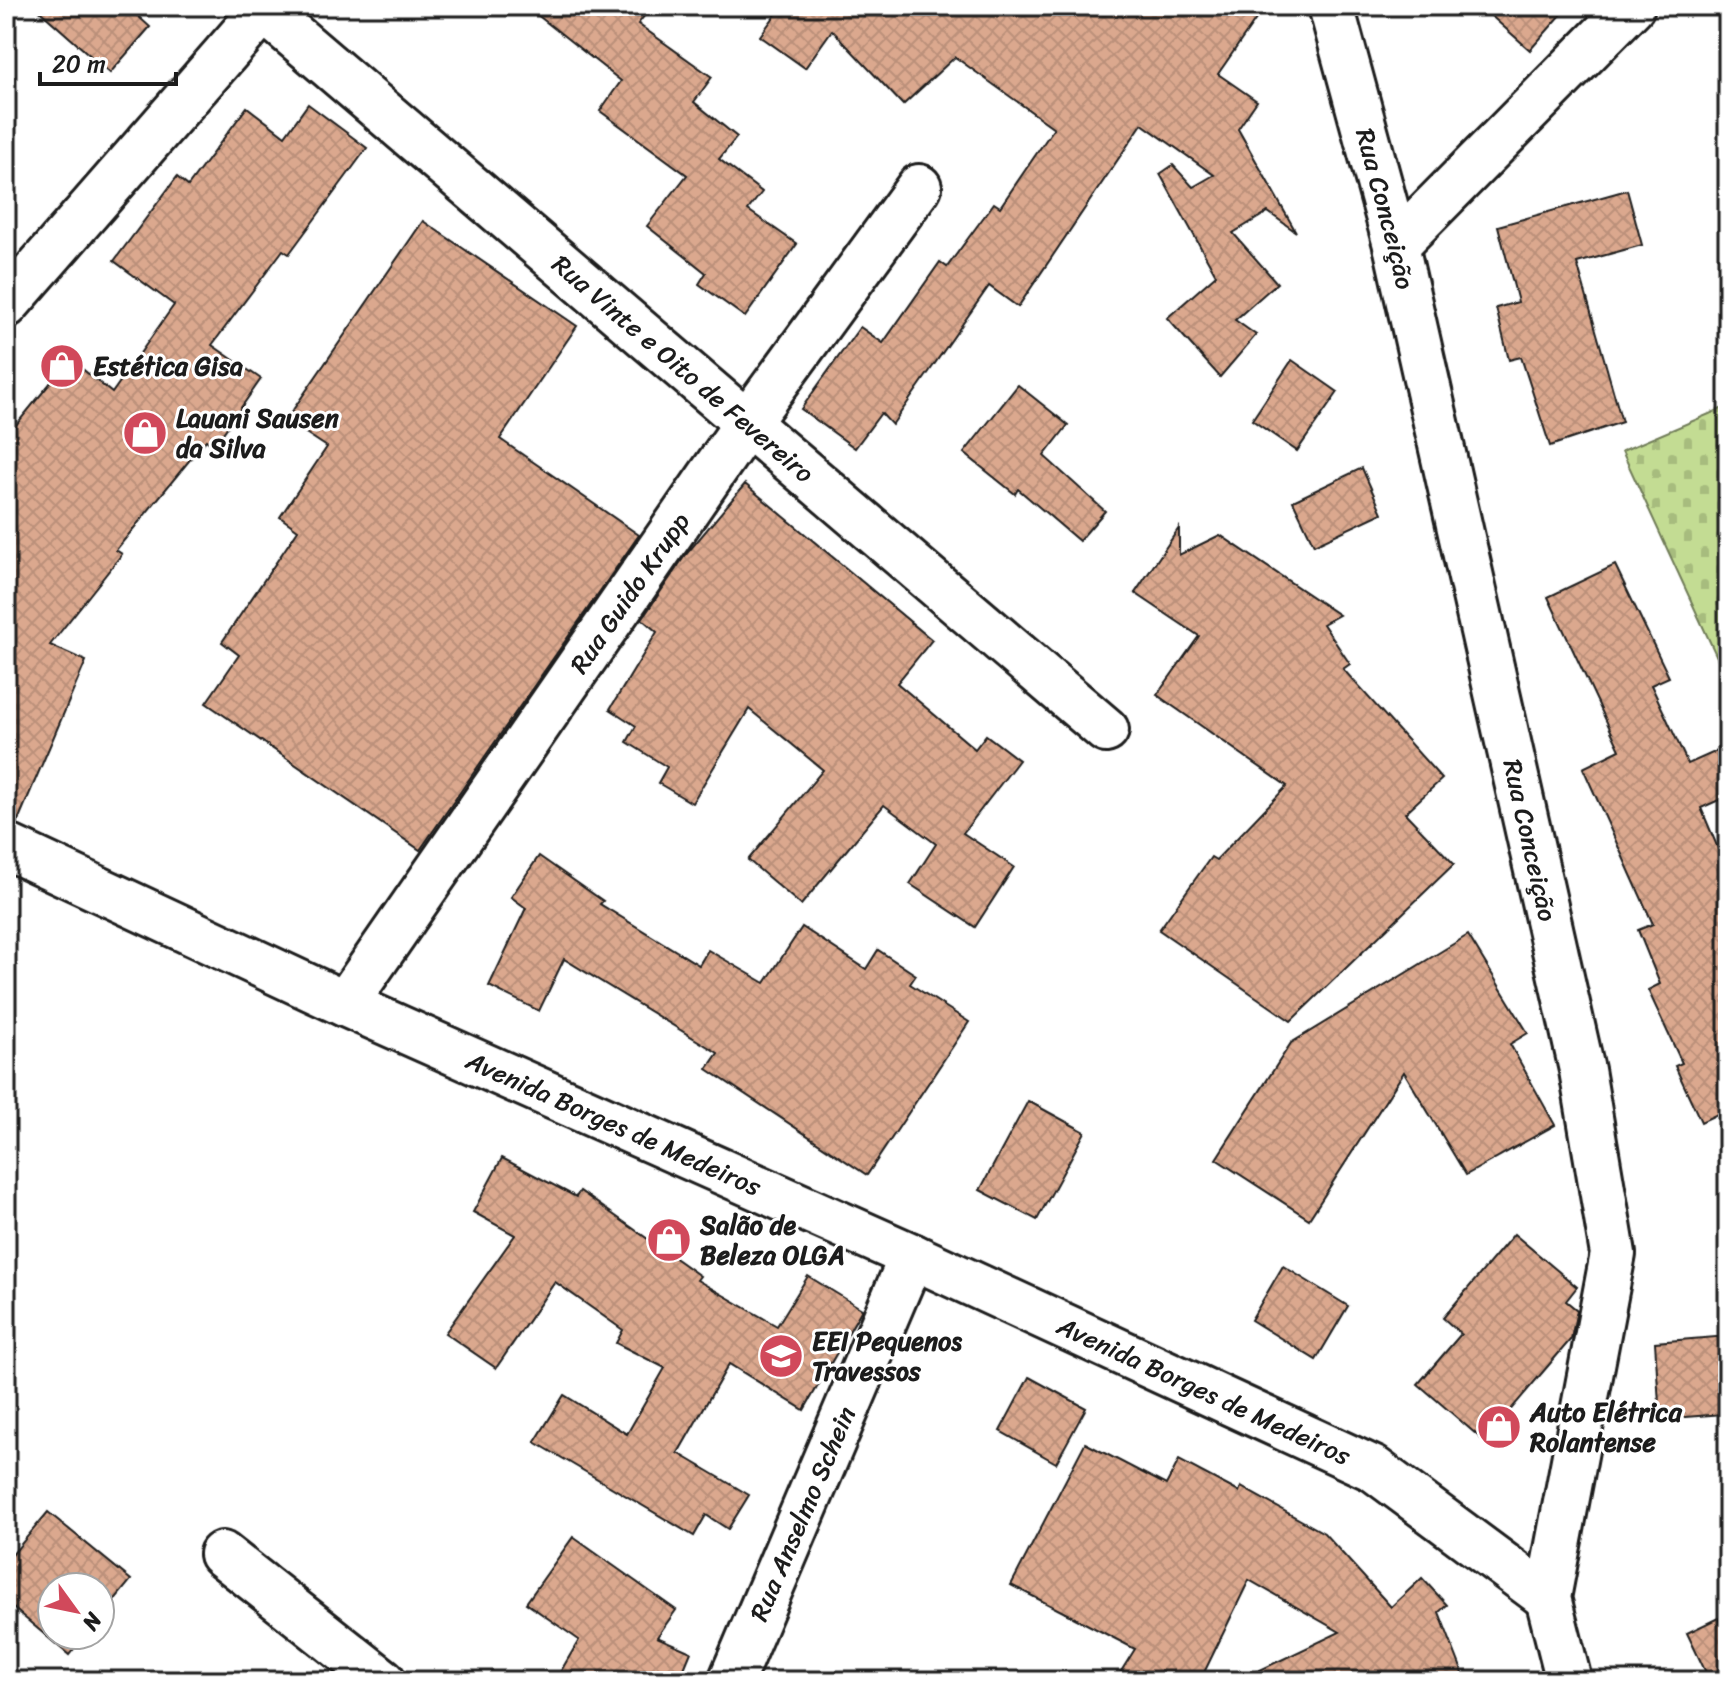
<svg xmlns="http://www.w3.org/2000/svg" width="1734" height="1687" viewBox="0 0 1734 1687" font-family="Sriracha,sans-serif">
  <style>
    .cemetery { fill: url(#cemetery-stones); stroke: #707c58; stroke-width: 2 }
    .building { fill: url(#building-cross-hatch); stroke: #1c1c1c; stroke-width: 2 }
    .lines { fill: none; stroke-linecap: round; stroke-linejoin: round }
    .minor-casing { stroke: #1c1c1c; stroke-width: 50 }
    .major-casing { stroke: #1c1c1c; stroke-width: 50 }
    .minor { stroke: #fff; stroke-width: 44 }
    .major { stroke: #fff; stroke-width: 44 }
    .labels { text-anchor: middle; stroke-width: 6; stroke-linejoin: round; paint-order: stroke }
    .street-label { font-size: 26px; fill: #1c1c1c; stroke: #fff }
    .poi-label { font-size: 26px; font-weight: bold; fill: #1c1c1c; stroke: #fff; text-anchor: start }
  </style>
  <defs>
    <pattern id="cemetery-stones" width="16" height="16" patternUnits="userSpaceOnUse" patternTransform="scale(2)"><rect width="16" height="16" fill="#c3dc93"/><path d="M2 7V4a2 2 0 0 1 4 0v3zM10 15v-3a2 2 0 0 1 4 0v3z" fill="#a7bc7e"/></pattern>
    <pattern id="building-cross-hatch" width="8" height="8" patternUnits="userSpaceOnUse" patternTransform="scale(2)"><rect width="8" height="8" fill="#dba88e"/><path d="M0 0l8 8M0 8l8-8" fill="none" stroke="#bb907a"/></pattern>
  </defs>
  <rect width="100%" height="100%" fill="#fff"/>
  <filter id="ink" filterUnits="userSpaceOnUse"><feTurbulence type="fractalNoise" baseFrequency=".0125" numOctaves="2"/><feDisplacementMap in="SourceGraphic" scale="16" xChannelSelector="R" yChannelSelector="G"/><feConvolveMatrix kernelMatrix="1 2 1 2 8 2 1 2 1" color-interpolation-filters="sRGB"/></filter>
  <g filter="url(#ink)">
    <path class="cemetery" d="M1728 406V681L1622 451Z"/>
    <g class="building">
      <path d="M34 6H127L150 27 110 73Z"/>
      <path d="M526 6H652L638 24 712 77 694 102 737 137 719 159 762 192 748 210 797 244 745 317 699 284 706 273 647 226 687 175 600 111 621 81Z"/>
      <path d="M782 6H1265L1218 74 1257 101 1238 129 1296 232 1268 212 1233 233 1277 283 1235 320 1256 335 1220 377 1167 318 1216 275 1160 174 1173 165 1193 187 1214 175 1142 124 1018 307 989 286 892 425 881 413 855 448 801 409 860 327 883 343 940 262 947 267 994 203 1000 207 1054 128 955 57 903 105 832 30 805 68 760 36Z"/>
      <path d="M1480 6H1569L1530 50Z"/>
      <path d="M308 104 367 148 289 254 283 250 212 345 261 379 214 446 206 440 116 550 122 554 50 645 86 661 17 823 6 821V437L70 359 112 393 174 305 114 261 177 177 188 186 247 107 285 136Z"/>
      <path d="M1627 190 1642 245 1577 263 1622 422 1550 446 1521 357 1509 360 1496 308 1518 302 1498 226Z"/>
      <path d="M423 221 577 326 500 439 639 535 420 850 206 703 239 655 222 642 298 530 280 517 327 447 286 420Z"/>
      <path d="M1292 360 1338 392 1297 451 1252 420Z"/>
      <path d="M1018 385 1068 425 1044 456 1105 511 1079 541 1018 489 1015 494 964 453Z"/>
      <path d="M1362 468 1382 513 1314 545 1293 501Z"/>
      <path d="M745 484 932 640 897 683 975 749 986 735 1019 760 963 833 1014 867 975 927 910 884 936 844 884 805 801 905 748 860 823 770 749 709 692 803 658 783 667 767 627 742 636 726 610 709 657 632 642 619 684 557Z"/>
      <path d="M1179 528V555L1220 535 1339 615 1323 624 1350 664 1343 669 1442 779 1405 813 1454 864 1291 1021 1159 930 1211 857 1216 860 1287 786 1157 695 1199 636 1135 593Z"/>
      <path d="M1615 565 1669 677 1651 685 1688 764 1728 746V796L1701 808 1728 872V1109L1701 1122 1675 1066 1682 1063 1648 990 1660 984 1638 930 1653 924 1583 768 1620 750 1548 597Z"/>
      <path d="M539 856 603 901 600 904 699 965 708 950 765 983 802 927 866 969 878 950 916 975 910 984 969 1022 867 1175 707 1069 718 1053 564 959 539 1011 489 986 526 908 511 897Z"/>
      <path d="M1468 935 1528 1033 1510 1044 1555 1125 1466 1175 1404 1072 1309 1219 1216 1159 1291 1043Z"/>
      <path d="M1028 1101 1085 1132 1037 1220 980 1190Z"/>
      <path d="M502 1158 576 1197 580 1191 700 1276 697 1280 777 1326 808 1276 862 1309 804 1410 729 1364 678 1453 749 1495 728 1529 706 1515 694 1536 535 1442 564 1395 627 1434 665 1368 616 1343 623 1330 555 1282 496 1368 445 1333 515 1235 473 1212Z"/>
      <path d="M1514 1234 1577 1287 1566 1301 1577 1310 1571 1339 1484 1441 1418 1384 1461 1334 1443 1318Z"/>
      <path d="M1283 1266 1348 1306 1316 1360 1251 1320Z"/>
      <path d="M1728 1336V1392H1721L1723 1414 1660 1419 1655 1342Z"/>
      <path d="M1029 1377 1086 1408 1056 1463 1000 1431Z"/>
      <path d="M1085 1443 1166 1485 1179 1460 1239 1492 1241 1487 1324 1533 1391 1607 1422 1578 1447 1605 1439 1612 1466 1681H1237L1340 1632 1249 1580 1200 1681H1115L1135 1649 1011 1585Z"/>
      <path d="M48 1512 131 1580 100 1618V1587H52V1635H85L69 1655 6 1602V1562Z"/>
      <path d="M573 1537 676 1610 657 1637 691 1652 679 1681H555L579 1640 526 1603Z"/>
      <path d="M1718 1618 1728 1638V1681H1710L1687 1633Z"/>
    </g>
    <g class="lines">
      <g class="minor-casing">
        <g id="minor">
          <path id="s1" d="M259 6 1106 730"/>
          <path d="M1396 245 1632 6"/>
          <path d="M6 305 267 6"/>
          <path id="s2" d="M345 1004 747 423 919 187"/>
          <path d="M222 1554 383 1681"/>
          <path id="s3" d="M731 1681 912 1256"/>
        </g>
      </g>
      <g class="major-casing">
        <g id="major">
          <path id="s4" d="M1331 6 1396 245 1582 1070 1613 1254 1548 1598 1569 1681"/>
          <path id="s5" d="M6 846 345 1004 912 1256 1374 1469 1548 1598"/>
        </g>
      </g>
      <use href="#minor" class="minor"/>
      <use href="#major" class="major"/>
    </g>
  </g>
  <defs>
    <g id="shop-disc" transform="scale(2.3)"><circle r="9.5" fill="#d1495b" stroke="#fff"/><path d="M-5-2.5h2.3a2.7 3.5 0 0 1 5.4 0H5L5.5 6h-11ZM-1.5-2.5h3a1.5 2.3 0 0 0-3 0Z" fill="#fff"/></g>
    <g id="school-disc" transform="scale(2.3)"><circle r="9.5" fill="#d1495b" stroke="#fff"/><path d="M0-5L7-2L0 1L-7-2ZM-4 1L0 2.5L4 1V4Q0 6-4 4Z" fill="#fff"/></g>
  </defs>
  <g fill-rule="evenodd">
    <use href="#shop-disc" x="62" y="366"/>
    <use href="#shop-disc" x="145" y="433"/>
    <use href="#shop-disc" x="669" y="1240"/>
    <use href="#school-disc" x="781" y="1356"/>
    <use href="#shop-disc" x="1499" y="1427"/>
  </g>
  <g class="labels">
    <g class="street-label">
      <text dy="9" stroke="none"><textPath href="#s4" startOffset="210">Rua Conceição</textPath></text>
      <text dy="9" stroke="none"><textPath href="#s1" startOffset="558">Rua Vinte e Oito de Fevereiro</textPath></text>
      <text dy="9" stroke="none"><textPath href="#s2" startOffset="500">Rua Guido Krupp</textPath></text>
      <text dy="9" stroke="none"><textPath href="#s4" startOffset="858">Rua Conceição</textPath></text>
      <text dy="9" stroke="none"><textPath href="#s5" startOffset="668">Avenida Borges de Medeiros</textPath></text>
      <text dy="9" stroke="none"><textPath href="#s5" startOffset="1316">Avenida Borges de Medeiros</textPath></text>
      <text dy="9" stroke="none"><textPath href="#s3" startOffset="182">Rua Anselmo Schein</textPath></text>
    </g>
    <g class="poi-label">
      <text x="93" y="375">Estética Gisa</text>
      <text x="176" y="427">Lauani Sausen<tspan x="176" dy="30">da Silva</tspan></text>
      <text x="700" y="1234">Salão de<tspan x="700" dy="30">Beleza OLGA</tspan></text>
      <text x="812" y="1350">EEI Pequenos<tspan x="812" dy="30">Travessos</tspan></text>
      <text x="1530" y="1421">Auto Elétrica<tspan x="1530" dy="30">Rolantense</tspan></text>
    </g>
  </g>
  <rect width="1734" height="1687" fill="none" stroke="#fff" stroke-width="32"/>
  <rect x="16" y="16" width="1702" height="1655" fill="none" stroke="#1c1c1c" stroke-width="3" filter="url(#ink)"/>
  <g transform="translate(76 1611) rotate(123)"><circle r="38" fill="#ffffff" stroke="#a4a4a4" stroke-width="2"/>
  <path d="M0-6L14 30L0 20L-14 30Z" fill="#d1495b"/>
  <text y="-12" font-size="22" font-weight="bold" text-anchor="middle" fill="#1c1c1c">N</text>
  </g>
  <path d="M40 72v12h136v-12" fill="none" stroke="#1c1c1c" stroke-width="4"/>
  <text x="52" y="72" font-size="24" fill="#1c1c1c" stroke="#ffffff" stroke-width="6" paint-order="stroke">20 m</text>
</svg>
